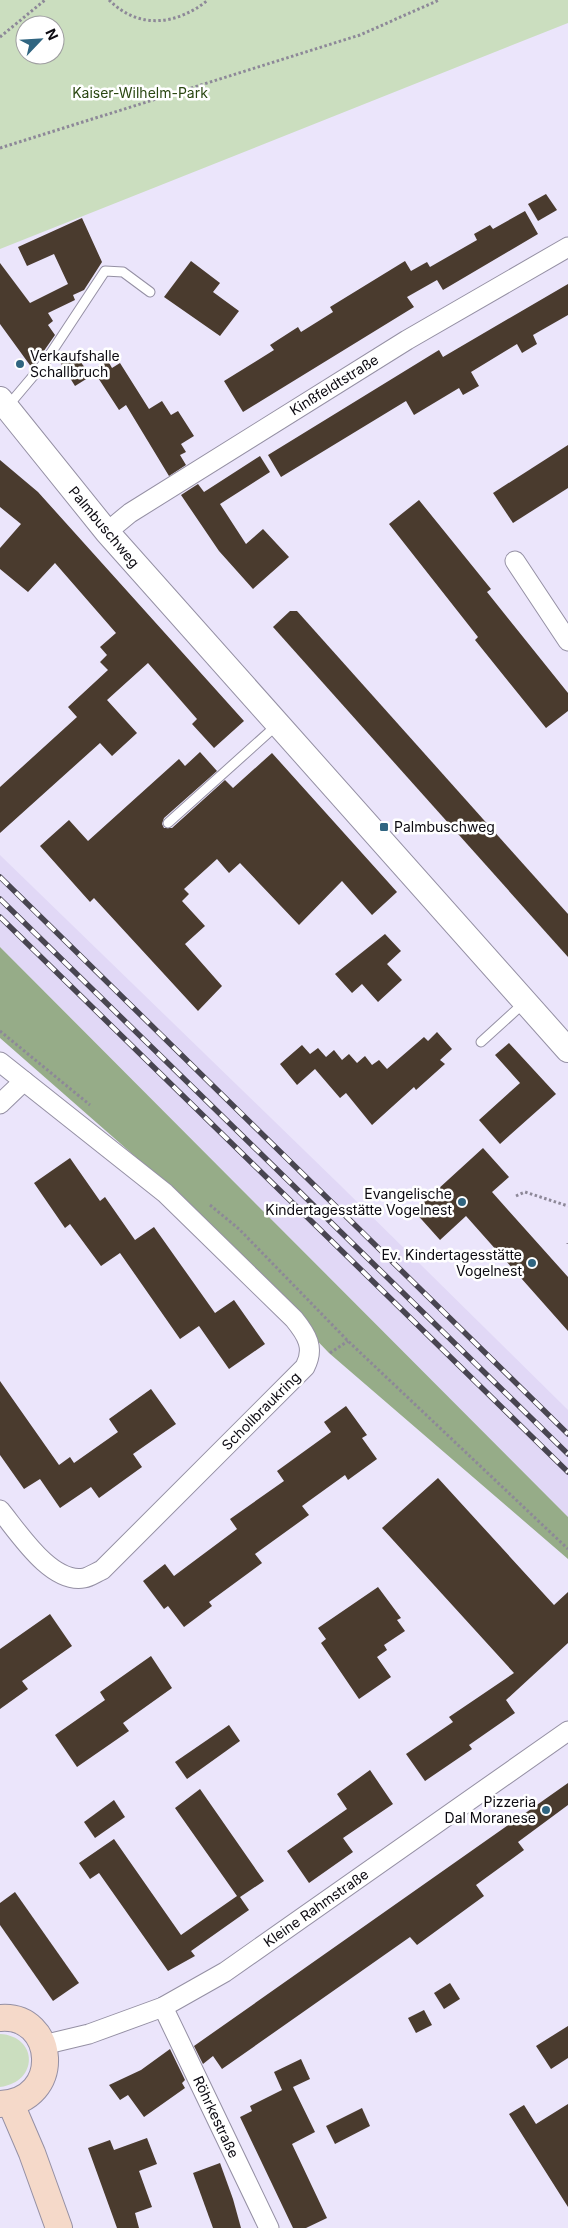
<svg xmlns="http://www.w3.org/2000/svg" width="568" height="2228" viewBox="0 0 568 2228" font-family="Inter,sans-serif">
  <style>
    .built { fill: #e1d8f6 }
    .green { fill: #cbdebf; fill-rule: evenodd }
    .forest { fill: #96ac88 }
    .building { fill: #4a3b2e }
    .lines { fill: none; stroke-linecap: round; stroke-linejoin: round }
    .service-casing { stroke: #9590a4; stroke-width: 11 }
    .minor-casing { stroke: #9590a4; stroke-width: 21 }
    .tertiary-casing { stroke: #9590a4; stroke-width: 26 }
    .secondary-casing { stroke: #9590a4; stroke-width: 28 }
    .path { stroke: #8d8898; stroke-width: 3; stroke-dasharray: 2.5 2.5; stroke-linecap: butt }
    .service { stroke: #fff; stroke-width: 9 }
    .minor { stroke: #fff; stroke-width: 19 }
    .tertiary { stroke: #fff; stroke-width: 24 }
    .secondary { stroke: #f5d9c9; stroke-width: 26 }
    .rail-casing { stroke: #484550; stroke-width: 5.5 }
    .rail { stroke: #fff; stroke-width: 4; stroke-dasharray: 11; stroke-linecap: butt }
    .poi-dot { fill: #306581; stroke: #fff; stroke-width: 2 }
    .labels { text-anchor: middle; stroke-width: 5; stroke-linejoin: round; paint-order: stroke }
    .park-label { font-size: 14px; fill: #2a4711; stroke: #fff }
    .poi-label { font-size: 14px; fill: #0c0a11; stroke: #fff; text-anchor: end }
    .street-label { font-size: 14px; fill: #0c0a11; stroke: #fff }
  </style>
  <rect width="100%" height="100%" fill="#ebe5fb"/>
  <path class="built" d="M0 855 341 1186 568 1410V1517L0 947Z"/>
  <g class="green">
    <path d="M0 0H568V23L0 249ZM25 25H55V55H25Z"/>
    <path d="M0 2034C38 2036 39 2082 0 2087Z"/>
  </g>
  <path class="forest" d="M0 947 568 1517V1559L329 1353 170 1187 0 1038Z"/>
  <g class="building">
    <path d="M546 194 557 210 538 221 528 204Z"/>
    <path d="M525 211 538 234 443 290 437 280 407 297 414 307 243 412 224 381 274 350 270 345 298 327 301 332 333 312 330 307 405 261 411 271 427 262 430 267 477 240 474 234 490 225 493 229Z"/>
    <path d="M82 218 102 262 84 290 73 295 75 300 48 313 53 321 48 325 55 335 32 368 0 324V263L30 303 68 284 54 254 27 266 18 247Z"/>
    <path d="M191 261 220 283 213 292 239 311 220 336 164 297Z"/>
    <path d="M568 284V315L533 335 537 344 522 353 517 344 471 372 479 386 463 395 459 388 414 415 406 401 281 477 268 455 439 350 443 357Z"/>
    <path d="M74 353 91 376 75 386 60 362Z"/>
    <path d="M108 361 112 368 120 363 149 409 162 401 171 415 178 411 194 436 181 444 186 452 180 455 186 465 169 476 126 405 119 410 93 370Z"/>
    <path d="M568 445V488L513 523 493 493Z"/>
    <path d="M260 456 270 472 220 504 246 544 263 529 289 557 253 589 219 551 181 495 198 484 204 492Z"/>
    <path d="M0 460 38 492 244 721 214 748 192 724 197 719 148 663 107 700 137 733 112 756 100 743 0 833V787L77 717 68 707 108 670 100 662 107 655 100 647 116 633 55 563 28 592 0 569V548L21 524 0 507Z"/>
    <path d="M419 500 491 589 487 592 568 693V711L546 728 475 640 478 637 389 524Z"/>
    <path d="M290 611H297L568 914V957L273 627Z"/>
    <path d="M200 752 217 771 164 818 162 824 164 828H172L225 780 233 788 272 753 397 892 372 915 342 881 299 925 240 863 229 873 217 859 184 889 189 894 182 901 205 926 185 944 222 986 198 1011 94 898 90 902 40 846 69 820 88 841 179 759 185 766Z"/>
    <path d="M385 934 401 951 387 964 402 980 378 1002 362 984 352 993 335 974Z"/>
    <path d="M437 1032 452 1049 440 1060 445 1064 416 1090 414 1087 372 1125 346 1093 340 1098 315 1069 297 1085 280 1064 302 1045 310 1054 318 1048 326 1057 334 1050 342 1060 349 1054 357 1063 365 1056 372 1065 379 1060 387 1069 424 1037 428 1041Z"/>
    <path d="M509 1043 556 1094 500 1144 479 1120 520 1083 495 1055Z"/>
    <path d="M483 1148 509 1177 492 1192 568 1277V1331L466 1216 440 1240 414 1211Z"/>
    <path d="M70 1158 100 1201 105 1197 135 1240 154 1227 215 1313 234 1300 265 1344 229 1369 199 1326 180 1339 120 1253 101 1266 70 1224 65 1228 34 1183Z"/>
    <path d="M0 1381 59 1465 70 1457 74 1463 118 1432 109 1419 151 1389 176 1424 133 1454 142 1467 99 1498 91 1487 60 1508 40 1479 24 1489 0 1455Z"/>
    <path d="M346 1406 367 1435 362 1438 377 1459 348 1480 345 1475 302 1506 309 1515 255 1554 262 1563 209 1602 212 1606 184 1627 168 1606 164 1609 143 1581 165 1564 174 1576 237 1529 230 1519 284 1481 277 1471 331 1432 324 1422Z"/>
    <path d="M438 1478 554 1605 568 1592V1643L506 1700 515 1713 469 1745 472 1749 425 1781 406 1754 453 1722 449 1717 514 1673 382 1528Z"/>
    <path d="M378 1587 401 1618 397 1620 405 1631 384 1645 387 1650 377 1657 391 1677 359 1699 321 1643 326 1639 318 1628Z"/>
    <path d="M50 1614 72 1646 22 1681 28 1689 0 1709V1649Z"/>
    <path d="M151 1656 172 1688 123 1723 129 1731 77 1767 55 1735 105 1700 100 1692Z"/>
    <path d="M229 1725 240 1741 187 1779 175 1762Z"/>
    <path d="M370 1770 393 1804 343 1838 353 1852 309 1883 287 1851 347 1809 337 1794Z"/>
    <path d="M568 1783V1805L518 1842 524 1850 476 1885 484 1896 417 1945 410 1937 222 2069 213 2056 203 2064 194 2046Z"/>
    <path d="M200 1789 264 1881 240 1897 249 1910 191 1951 195 1956 168 1971 99 1873 90 1879 79 1863 114 1839 181 1935 237 1896 175 1808Z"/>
    <path d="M114 1800 125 1817 95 1838 84 1822Z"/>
    <path d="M15 1892 79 1983 53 2001 0 1925V1903Z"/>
    <path d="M450 1983 460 1999 444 2009 434 1993Z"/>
    <path d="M424 2010 432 2025 416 2033 408 2018Z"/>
    <path d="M568 2026V2058L551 2069 536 2046Z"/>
    <path d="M170 2049 185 2080 182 2083 185 2088 144 2117 128 2095 120 2100 109 2085 141 2070Z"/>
    <path d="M301 2059 310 2079 293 2087 315 2132 292 2144 327 2218 306 2228H293L240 2117 252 2111 250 2106 282 2090 274 2072Z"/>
    <path d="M568 2104V2207L509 2114 524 2105 536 2124Z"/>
    <path d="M362 2108 370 2126 335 2144 326 2126Z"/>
    <path d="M147 2138 157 2164 139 2171 152 2207 135 2213 139 2228H117L88 2148 110 2140 114 2150Z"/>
    <path d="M220 2163 233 2199 241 2228H213L193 2173Z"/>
  </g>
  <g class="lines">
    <g class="service-casing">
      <g id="service">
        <path d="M7 407 45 362 105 271 123 272 150 292"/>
        <path d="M168 823 277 725"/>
        <path d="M481 1042 525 1002"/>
      </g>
    </g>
    <g class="minor-casing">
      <g id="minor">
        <path d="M107 532 130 513 407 340 568 247"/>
        <path d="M515 561 568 641"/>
        <path d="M0 1062 165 1193 294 1319C307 1335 315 1348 305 1367L102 1570C97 1572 90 1577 84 1578 51 1584 19 1533 0 1510"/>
        <path d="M0 1104 24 1081"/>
        <path d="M163 2007 269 2228"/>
        <path d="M43 2045 89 2034 163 2007 225 1972 568 1731"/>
      </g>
    </g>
    <g class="tertiary-casing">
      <path id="tertiary" d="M0 399 107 532 568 1050"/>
    </g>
    <g class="secondary-casing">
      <g id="secondary">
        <path d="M0 2018C56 2013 64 2101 0 2104"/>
        <path d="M11 2104 32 2153 59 2228"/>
      </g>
    </g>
    <g class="path">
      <path d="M109 0C139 30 177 25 208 0"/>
      <path d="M0 37 45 0"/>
      <path d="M0 148 360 35 439 0"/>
      <path d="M0 1031 90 1105"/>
      <path d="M516 1196 525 1192 568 1206"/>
      <path d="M210 1205 239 1229 348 1341 568 1549"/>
      <path d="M568 1243V1244"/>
      <path d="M330 1353 348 1341"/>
    </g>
    <use href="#service" class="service"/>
    <use href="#minor" class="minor"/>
    <use href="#tertiary" class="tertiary"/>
    <use href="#secondary" class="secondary"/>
    <g class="rail-casing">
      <g id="rail">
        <path d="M0 877 568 1434"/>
        <path d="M0 899 568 1454"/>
        <path d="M0 917 568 1472"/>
      </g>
    </g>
    <use href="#rail" class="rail"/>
  </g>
  <g class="poi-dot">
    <circle cx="20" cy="364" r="5"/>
    <rect x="379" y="822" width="10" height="10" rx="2.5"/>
    <circle cx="462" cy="1202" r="5"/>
    <circle cx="532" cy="1263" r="5"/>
    <circle cx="546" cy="1810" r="5"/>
  </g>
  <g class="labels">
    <g class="park-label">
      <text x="140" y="98">Kaiser-Wilhelm-Park</text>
    </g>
    <g class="poi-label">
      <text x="30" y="361" text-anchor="start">Verkaufshalle<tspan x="30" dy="16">Schallbruch</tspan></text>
      <text x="394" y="832" text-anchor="start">Palmbuschweg</text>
      <text x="452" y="1199">Evangelische<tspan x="452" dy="16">Kindertagesstätte Vogelnest</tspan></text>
      <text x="522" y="1260">Ev. Kindertagesstätte<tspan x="522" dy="16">Vogelnest</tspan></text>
      <text x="536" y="1807">Pizzeria<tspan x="536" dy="16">Dal Moranese</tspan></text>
    </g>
    <g class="street-label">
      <text transform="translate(334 385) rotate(-32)" y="5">Kinßfeldtstraße</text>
      <text transform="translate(104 527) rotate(50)" y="5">Palmbuschweg</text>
      <text transform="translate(261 1411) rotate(-45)" y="5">Schollbraukring</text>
      <text transform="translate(316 1908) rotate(-35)" y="5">Kleine Rahmstraße</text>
      <text transform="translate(216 2117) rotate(65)" y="5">Röhrkestraße</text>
    </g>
  </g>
  <g transform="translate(40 40) rotate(65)"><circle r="24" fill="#ffffff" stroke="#9e9da0"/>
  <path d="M0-4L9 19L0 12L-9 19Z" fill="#306581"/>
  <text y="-8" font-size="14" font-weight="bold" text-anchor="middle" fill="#0c0a11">N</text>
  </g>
</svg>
